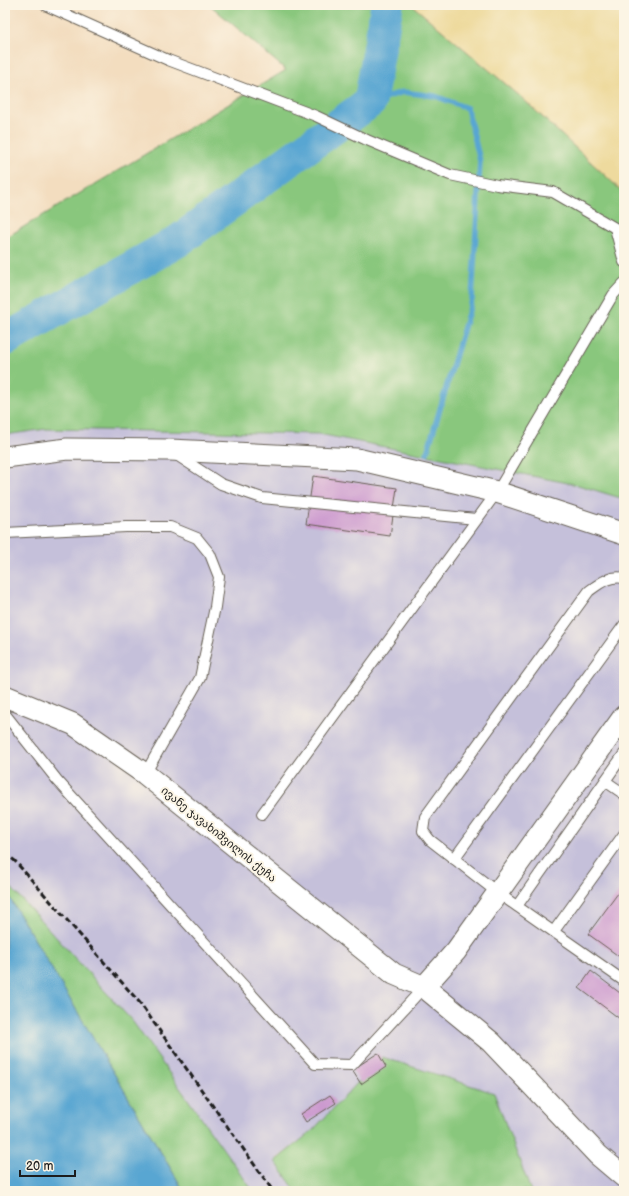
<svg xmlns="http://www.w3.org/2000/svg" width="629" height="1196" viewBox="0 0 629 1196" font-family="'Balsamiq Sans','Noto Sans Georgian',sans-serif">
  <style>
    .industrial { fill: #c5c0da }
    .green { fill: #89c77d; stroke: #52724c }
    .sand { fill: #eeda9e; stroke: #857b5d }
    .water { fill: #59a6d2; stroke: #3a6177 }
    .lines { fill: none; stroke-linecap: round; stroke-linejoin: round }
    .stream { stroke: #59a6d2; stroke-width: 5.5 }
    .river { stroke: #59a6d2; stroke-width: 33 }
    .building { fill: #cc9acf }
    .lane-casing { stroke: #676055; stroke-width: 12 }
    .street-casing { stroke: #676055; stroke-width: 23 }
    .lane { stroke: #fff; stroke-width: 10 }
    .street { stroke: #fff; stroke-width: 21 }
    .rail { stroke: #1c1c1c; stroke-width: 3; stroke-dasharray: 6 3; stroke-linecap: butt }
    .labels { text-anchor: middle; stroke-width: 4; stroke-linejoin: round; paint-order: stroke }
    .street-label { font-size: 11px; fill: #1c1c1c; stroke: #fcf5e5 }
  </style>
  <rect width="100%" height="100%" fill="#fcf5e5"/>
  <filter id="ink" filterUnits="userSpaceOnUse"><feTurbulence type="fractalNoise" baseFrequency=".025" numOctaves="2"/><feDisplacementMap in="SourceGraphic" scale="8" xChannelSelector="R" yChannelSelector="G"/><feConvolveMatrix kernelMatrix="1 2 1 2 8 2 1 2 1" color-interpolation-filters="sRGB"/></filter>
  <filter id="wash" filterUnits="userSpaceOnUse"><feTurbulence type="fractalNoise" baseFrequency=".012" numOctaves="4" result="noise"/><feDisplacementMap in="SourceGraphic" scale="16" xChannelSelector="R" yChannelSelector="G"/><feGaussianBlur stdDeviation="0.9" result="paint"/><feColorMatrix in="noise" values="0 0 0 0 0 0 0 0 0 0 0 0 0 0 0 0 0 1.4 0 .05"/><feComposite in="paint" operator="in"/></filter>
  <g filter="url(#wash)">
    <rect width="100%" height="100%" fill="#f3ddbf"/>
    <path class="industrial" d="M46 429 319 434 578 485 624 499V1191H531L494 1093 382 1057 312 1131 275 1160 296 1191H253L133 1022 5 881V435Z"/>
    <g class="green">
      <path d="M210 5H412L520 96 624 193V499L578 485 319 434 46 429 5 435V238L286 70Z"/>
      <path d="M5 881 133 1022 253 1191H183L178 1181 5 890Z"/>
      <path d="M382 1057 494 1093 531 1191H296L275 1161 312 1131Z"/>
    </g>
    <path class="sand" d="M412 5H624V193L520 96Z"/>
    <path class="water" d="M5 890 178 1181 183 1191H5Z"/>
    <g class="lines">
      <path class="stream" d="M370 102 403 92 435 96 467 108 480 161 472 300 427 453"/>
      <path class="river" d="M5 340 178 241 370 102 387 5"/>
    </g>
    <g id="blocks">
      <g class="building">
        <path d="M313 476 397 488 390 536 306 524Z"/>
        <path d="M624 885V960L588 934Z"/>
        <path d="M591 971 624 996V1022L579 988Z"/>
        <path d="M378 1053 386 1067 361 1084 352 1070Z"/>
        <path d="M330 1095 336 1103 306 1122 301 1114Z"/>
      </g>
    </g>
  </g>
  <g filter="url(#ink)">
    <use href="#blocks" fill-opacity="0" stroke="#676055" stroke-width="1"/>
    <g class="lines">
      <g class="lane-casing">
        <g id="lane">
          <path d="M45 5 168 60 316 116 367 140 450 175 497 185 553 192 615 228 624 262"/>
          <path d="M175 454 221 484 262 498 476 519"/>
          <path d="M5 533 126 527H170L197 538 210 554 219 577 215 607 200 678 145 774"/>
          <path d="M624 578C610 575 600 583 589 591L425 817 423 831 430 840 498 893 624 981"/>
          <path d="M5 714 57 780 315 1064 352 1065 424 987"/>
          <path d="M605 781 624 794"/>
          <path d="M262 814 497 492 613 295 624 283"/>
          <path d="M454 859 624 625"/>
          <path d="M517 906 624 754"/>
          <path d="M554 931 624 834"/>
        </g>
      </g>
      <g class="street-casing">
        <g id="street">
          <path d="M5 457 67 449 170 450 357 459 497 492 624 534"/>
          <path d="M5 696 73 724 145 774 394 974 424 987 491 1042 598 1155 624 1177"/>
          <path d="M424 987 456 951 624 716"/>
        </g>
      </g>
      <use href="#lane" class="lane"/>
      <use href="#street" class="street"/>
      <path class="rail" d="M5 853 15 861 140 1003 273 1191"/>
    </g>
  </g>
  <g class="labels">
    <g class="street-label">
      <text transform="translate(219 834) rotate(39)" y="4">ივანე ჯავახიშვილის ქუჩა</text>
    </g>
  </g>
  <rect width="629" height="1196" fill="none" stroke="#fcf5e5" stroke-width="20"/>
  <path d="M20 1170v6h55v-6" fill="none" stroke="#1c1c1c" stroke-width="2"/>
  <text x="26" y="1170" font-size="12" fill="#1c1c1c" stroke="#fcf5e5" stroke-width="3" paint-order="stroke">20 m</text>
</svg>
